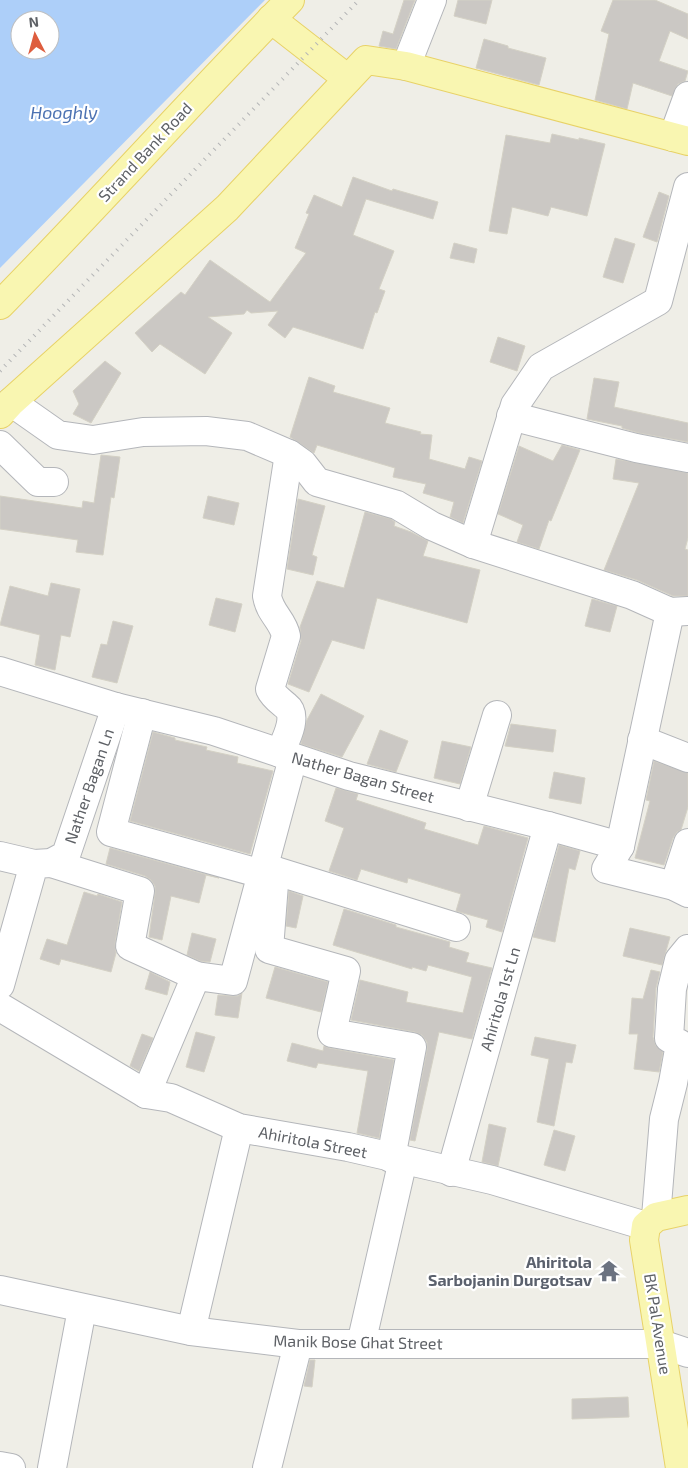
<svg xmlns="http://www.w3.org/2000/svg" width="688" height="1468" viewBox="0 0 688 1468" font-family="'Exo 2',sans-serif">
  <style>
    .water { fill: #adcff9; fill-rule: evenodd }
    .building { fill: #cbc8c4; stroke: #d4d1c5 }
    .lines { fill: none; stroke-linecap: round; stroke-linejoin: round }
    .minor-casing { stroke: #b4b6ba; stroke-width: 30 }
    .major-casing { stroke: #e8d267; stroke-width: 30 }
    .minor { stroke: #fff; stroke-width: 28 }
    .major { stroke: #f9f6b1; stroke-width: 28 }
    .rail { stroke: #b4b5b6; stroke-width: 4; stroke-dasharray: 1 6; stroke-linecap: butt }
    .labels { text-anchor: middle; stroke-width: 4.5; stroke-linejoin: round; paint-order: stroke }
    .street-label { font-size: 16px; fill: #5e6166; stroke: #fff }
    .worship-label { font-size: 16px; font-weight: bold; fill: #5b616d; stroke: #fff; text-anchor: end }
    .water-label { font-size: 18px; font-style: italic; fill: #4d73b3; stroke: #fff }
  </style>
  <rect width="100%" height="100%" fill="#efeee7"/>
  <path class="water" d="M0 0H265L0 268ZM20 20H50V50H20Z"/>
  <g class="building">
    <path d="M404 0H415L396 49 379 46 383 31 393 34Z"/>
    <path d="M458 0H492L486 24 454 16Z"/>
    <path d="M613 0H655L688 14V39L670 31 659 61 688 71 685 81 678 84 672 96 633 83 627 109 595 100 609 34 601 31Z"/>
    <path d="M484 39 508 46V48L546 58 539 85 476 68Z"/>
    <path d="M552 134 579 140V138L605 144 587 216 551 207 548 216 512 207 507 234 489 231 506 135 550 143Z"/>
    <path d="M353 177 392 191 393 189 438 202 433 219 366 199 353 235 394 251 379 289 385 291 377 313 375 312 363 349 293 327 285 338 268 325 278 311 251 313 247 310 244 314 208 317 232 333 205 374 160 344 152 352 135 333 181 292 185 295 210 260 270 302 306 253 295 248 309 214 306 213 314 195 342 207Z"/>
    <path d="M659 192 669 196 657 242 643 237Z"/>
    <path d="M615 238 635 244 623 283 603 277Z"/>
    <path d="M454 243 477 249 474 263 450 258Z"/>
    <path d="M498 337 525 346 517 371 490 362Z"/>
    <path d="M105 361 121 373 91 423 73 414 79 404 73 391Z"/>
    <path d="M309 377 335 386 333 392 390 408 385 423 421 432 420 434 432 435 429 459 465 469 469 457 482 461 463 523 450 517 454 502 423 493 426 484 393 477 395 468 317 445 314 453 290 437Z"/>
    <path d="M594 378 619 382 614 407 688 423V442L639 433 622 428V426L587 419Z"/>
    <path d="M562 445 580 450 551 521 549 520 539 549 517 542 523 525 498 514 519 446 553 461Z"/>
    <path d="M101 455 120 457 114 498 111 497 103 555 76 552 78 540 0 529V496L82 508 83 501 94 503Z"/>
    <path d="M616 459 688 473V538L685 549 688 550V596H673L637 580 604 570 639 483 613 479Z"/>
    <path d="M208 496 239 503 234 525 203 518Z"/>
    <path d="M298 499 325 506 312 555 317 557 313 575 287 569Z"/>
    <path d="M365 512 391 519 395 522 394 526 411 532 428 541 423 556 480 570 467 623 377 598 364 649 332 640 309 692 288 684 301 641 300 627 317 581 344 588Z"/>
    <path d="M51 583 80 589 70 637 61 635 55 670 35 665 40 635 0 625 10 586 48 596Z"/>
    <path d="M216 598 242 604 235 632 209 625Z"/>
    <path d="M592 599 617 606 610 632 585 626Z"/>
    <path d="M113 621 133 626 117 683 92 677 101 644 107 645Z"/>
    <path d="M321 694 364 716 342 757 301 744 307 720Z"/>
    <path d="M511 724 556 730 553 752 505 746Z"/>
    <path d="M380 730 408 741 396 772 367 764Z"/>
    <path d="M153 732 175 738V740L207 747 206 750 238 757 237 763 273 771 250 854 130 821Z"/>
    <path d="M442 741 471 747 460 784 434 778Z"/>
    <path d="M654 761 688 773V807L681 830 677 832 673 838 664 865 635 858 650 801 646 800Z"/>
    <path d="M554 772 585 778 581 804 549 798Z"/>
    <path d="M336 788 358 794 356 800 426 823 424 829 478 845 484 826 528 838 502 932 486 927 488 920 456 911 461 894 408 878 407 883 361 869 357 880 329 871 344 828 325 821Z"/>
    <path d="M559 845 580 851 575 870 569 868 555 942 533 937Z"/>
    <path d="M110 848 219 878 206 875 199 903 171 896 162 940 149 937 155 894V886L151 880 145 876 106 864Z"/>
    <path d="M289 891 303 896 296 928 286 926Z"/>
    <path d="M84 892 97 896 98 894 122 902 115 943 116 953 111 972 61 959 59 965 40 959 47 939 67 945Z"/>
    <path d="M344 909 396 925V927L450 942 449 947 469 953 466 962 492 968 472 1039 439 1032 415 1141 410 1140 427 1050V1042L422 1035 415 1032 351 1020 360 980 408 992 406 1002 463 1013 472 977 428 965 426 971 412 967V969L333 945Z"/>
    <path d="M630 928 670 937 662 965 623 956Z"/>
    <path d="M192 933 216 939 210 962 200 961 187 955Z"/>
    <path d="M275 967 328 982 321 1012 266 998Z"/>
    <path d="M651 970 660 972 656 988 653 1037 656 1046 663 1052 659 1072 634 1069 638 1034H629L632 998 643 999Z"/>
    <path d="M150 972 170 982 167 995 145 989Z"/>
    <path d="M242 993 238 1018 215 1015 218 995 231 996H238Z"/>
    <path d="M196 1032 215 1037 204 1072 186 1067Z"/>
    <path d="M142 1034 153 1038 139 1071 130 1066Z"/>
    <path d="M535 1037 576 1045 572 1063 566 1062 554 1126 537 1122 549 1059 531 1055Z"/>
    <path d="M292 1043 323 1051 324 1046 329 1048 394 1060 379 1138 357 1133 368 1071 318 1063 316 1068 287 1061Z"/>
    <path d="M489 1124 506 1128 498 1166 482 1162Z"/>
    <path d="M554 1130 575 1136 565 1171 544 1165Z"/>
    <path d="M310 1360H315L312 1387 304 1386Z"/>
    <path d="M628 1397 629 1417 572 1419V1399Z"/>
  </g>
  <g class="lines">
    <g class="minor-casing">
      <g id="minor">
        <path d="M406 66 432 0"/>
        <path d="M673 137 688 96"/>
        <path d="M11 402 58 435 93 440 143 432 206 431 247 436 289 454 303 464 317 482 397 505 432 526 473 544 632 595 670 612 688 611"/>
        <path d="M511 416 636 448 688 458"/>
        <path d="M0 445 38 482H54"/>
        <path d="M473 544 515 405 541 367 658 301 688 187"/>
        <path d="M0 671 116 707 214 731 349 776 548 826 620 846 606 869 674 886 688 893"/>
        <path d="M142 713 111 832 262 874"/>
        <path d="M642 740 688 758"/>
        <path d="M280 753C285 741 299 716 286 706 280 701 273 696 270 689L286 636C283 620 270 614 267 596L289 454"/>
        <path d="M469 807 497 715"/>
        <path d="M620 846 670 612"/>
        <path d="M0 856 34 864"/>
        <path d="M51 863 140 891 130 946 196 976"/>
        <path d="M263 867 456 927"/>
        <path d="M275 871 269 949 346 971 332 1033 412 1047 391 1158"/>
        <path d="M674 886 688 843"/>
        <path d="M0 985 34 864 51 863 66 855 116 707"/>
        <path d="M0 1007 146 1094 171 1098 239 1128 348 1147 492 1180 646 1226"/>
        <path d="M146 1094 196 976 233 981 293 758"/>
        <path d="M451 1172 548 826"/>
        <path d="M656 1217 664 1119 673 1083 680 1044 669 1038 672 989 679 960 688 949"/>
        <path d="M0 1290 191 1331 298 1344H661L688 1353"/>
        <path d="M191 1331 239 1128"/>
        <path d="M361 1344 403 1160"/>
        <path d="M0 1466 11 1468"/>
        <path d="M52 1468 82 1309"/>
        <path d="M267 1468 298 1344"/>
      </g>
    </g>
    <g class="major-casing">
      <g id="major">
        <path d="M271 19 348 79"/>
        <path d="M0 305C98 205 192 100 290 0"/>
        <path d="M0 414 11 402 227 208 366 60 406 66 688 141"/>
        <path d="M680 1468 644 1240 646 1226 656 1217 688 1210"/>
      </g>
    </g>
    <use href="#minor" class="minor"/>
    <use href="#major" class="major"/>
    <path class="rail" d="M0 371 359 0"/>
  </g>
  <defs>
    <g id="temple-bare" transform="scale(1.725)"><path d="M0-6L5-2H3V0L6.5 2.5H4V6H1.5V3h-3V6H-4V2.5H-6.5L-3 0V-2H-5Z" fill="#6b7280" stroke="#fff" stroke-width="2.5" paint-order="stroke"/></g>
  </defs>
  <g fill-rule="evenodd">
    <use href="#temple-bare" x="609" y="1271"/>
  </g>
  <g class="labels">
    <g class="street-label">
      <text transform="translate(145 152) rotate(-47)" y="6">Strand Bank Road</text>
      <text transform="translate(363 777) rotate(16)" y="6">Nather Bagan Street</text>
      <text transform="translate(89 786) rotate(-71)" y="6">Nather Bagan Ln</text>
      <text transform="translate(500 999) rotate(-74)" y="6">Ahiritola 1st Ln</text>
      <text transform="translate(313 1142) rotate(11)" y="6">Ahiritola Street</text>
      <text transform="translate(658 1324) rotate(81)" y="6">BK Pal Avenue</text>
      <text transform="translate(358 1342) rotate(1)" y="6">Manik Bose Ghat Street</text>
    </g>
    <g class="worship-label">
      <text x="592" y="1268">Ahiritola<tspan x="592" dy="18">Sarbojanin Durgotsav</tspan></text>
    </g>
    <g class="water-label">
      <text x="64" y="119">Hooghly</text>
    </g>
  </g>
  <g transform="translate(35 35) rotate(354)"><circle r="24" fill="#ffffff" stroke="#bfc0c2"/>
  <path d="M0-4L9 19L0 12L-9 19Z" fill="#de5d3e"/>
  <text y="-8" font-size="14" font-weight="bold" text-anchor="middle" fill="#5e6166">N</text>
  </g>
</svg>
